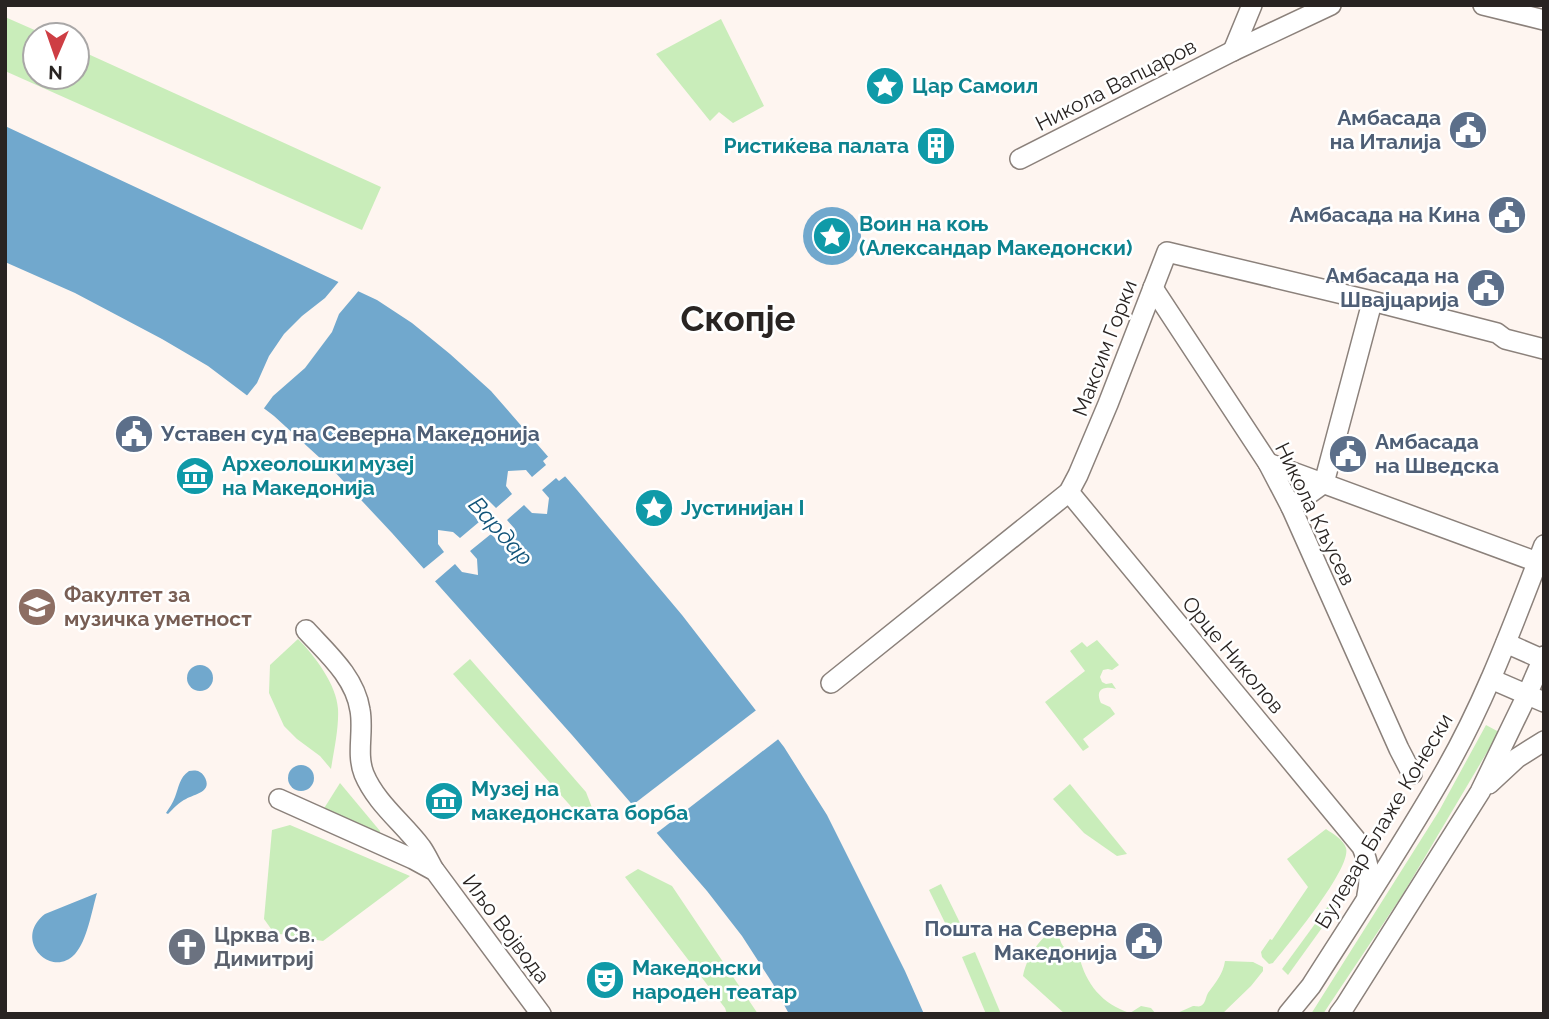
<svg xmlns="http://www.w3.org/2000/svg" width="1549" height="1019" viewBox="0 0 1549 1019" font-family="Raleway,sans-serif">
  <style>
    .green { fill: #c9edba }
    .water { fill: #71a8cd }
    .pier { fill: #fef5f0 }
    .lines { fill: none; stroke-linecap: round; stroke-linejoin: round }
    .minor-casing { stroke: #8b817b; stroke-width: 22 }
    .minor { stroke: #fff; stroke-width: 19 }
    .labels { text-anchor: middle; stroke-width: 5; stroke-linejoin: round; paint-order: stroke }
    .street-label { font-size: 21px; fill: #292422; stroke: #fff }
    .culture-label { font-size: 21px; font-weight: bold; fill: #0d838f; stroke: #fff; text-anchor: start }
    .service-label { font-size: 21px; font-weight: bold; fill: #4e5e75; stroke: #fff; text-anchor: end }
    .education-label { font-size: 21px; font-weight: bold; fill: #785e54; stroke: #fff; text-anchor: start }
    .worship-label { font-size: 21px; font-weight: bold; fill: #5b616d; stroke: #fff; text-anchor: start }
    .water-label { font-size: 23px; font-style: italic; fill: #115378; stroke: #fff }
    .town-label { font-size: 35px; font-weight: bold; fill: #292422; stroke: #fff }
  </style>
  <rect width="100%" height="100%" fill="#fef5f0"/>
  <g class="green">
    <path d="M5 17 46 35H35V77H77V49L381 187 362 230 5 71Z"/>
    <path d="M721 19 764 106 733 123 719 112 710 121 656 54Z"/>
    <path d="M298 639C314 655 337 685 338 709 339 728 334 750 331 769L320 756 297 739 284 726 269 693 270 665Z"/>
    <path d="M1097 640 1119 665 1112 670 1108 669 1103 670 1100 677 1102 682 1106 684 1112 683 1116 689C1106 686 1094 688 1101 703L1110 707 1115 714 1083 739 1089 747 1083 751 1045 702 1085 671 1070 651 1082 642 1087 647Z"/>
    <path d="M470 659 586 792 594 813 584 821 453 674Z"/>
    <path d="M1486 725 1499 732 1403 894 1323 1014H1311L1439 811Z"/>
    <path d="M340 783 380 831V835L323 810Z"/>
    <path d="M1070 784 1127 854 1117 856 1084 833 1053 799Z"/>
    <path d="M290 825 410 876 323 941 274 933 264 919 272 830Z"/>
    <path d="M1326 829C1333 834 1343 839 1346 848 1352 868 1288 945 1273 963L1269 964 1262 957 1261 952 1270 939 1272 940 1308 887 1287 859Z"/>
    <path d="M638 869 672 886 758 1014H727L725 1008 625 877Z"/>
    <path d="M941 884 962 927 950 933 929 890Z"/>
    <path d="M1331 902 1337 907 1288 975 1282 969Z"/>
    <path d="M1061 923C1056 939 1062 951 1079 956 1086 984 1102 1004 1130 1013L1141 1006 1151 1008 1156 1014H1065L1023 976C1028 952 1042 937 1061 923Z"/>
    <path d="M975 952 1001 1014H986L962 957Z"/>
    <path d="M1225 961 1253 962 1263 967V971L1251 986 1222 1014H1175L1193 1006C1198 1006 1200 1008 1204 1003 1206 1000 1206 996 1208 993 1216 982 1223 974 1225 961Z"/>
  </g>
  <g class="water">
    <path d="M5 126 377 300 412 323 450 354 491 391 577 490 682 615 784 747 827 815 905 971 924 1014H789L773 984 742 936 707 891 572 735 392 533 332 469 274 416 208 366 162 339 75 293 5 262Z"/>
    <circle cx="832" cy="236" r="29"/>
    <circle cx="200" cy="678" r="13"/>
    <circle cx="301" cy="778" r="13"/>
    <path d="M189 771C195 770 200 770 204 776 214 792 194 794 186 799 179 802 173 809 168 814L166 813C169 808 173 803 175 797 179 787 179 778 189 771Z"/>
    <path d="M97 893C92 910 87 941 75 954 51 980 12 939 45 914Z"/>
  </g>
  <g class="pier">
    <path d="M341 279 361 288 339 314 332 332 305 368 273 396 262 411 245 398 257 383 269 356 284 334 302 316 325 298Z"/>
    <path d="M551 454 568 474 559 481 556 478 542 490 549 498 547 514 532 513 524 505 507 520 515 529V545L500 543 491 534 470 551 477 559 478 575 462 572 455 564 432 584 421 571 444 552 438 544V530L453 532 460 538 479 522 472 513 474 500H488L496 508 512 494 506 486 508 471 526 470 532 477 546 465 543 461Z"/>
    <path d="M759 708 781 737 654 835 630 807Z"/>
  </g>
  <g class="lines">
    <g class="minor-casing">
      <g id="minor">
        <path d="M1483 5 1544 20"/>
        <path d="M1233 51 1252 5"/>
        <path d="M1020 159 1233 51 1331 5"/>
        <path d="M1153 288 1268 463 1291 507 1399 749 1412 774"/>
        <path d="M1268 463 1537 562"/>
        <path d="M1324 483 1370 310"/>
        <path d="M1069 492 1362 847C1369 864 1371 877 1367 895"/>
        <path d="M1291 507 1324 483"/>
        <path d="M306 630C327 653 355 677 360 710 364 731 356 754 364 774 376 803 403 823 421 847 426 854 430 863 434 870"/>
        <path d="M1506 643 1544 660"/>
        <path d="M1491 679 1544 702"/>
        <path d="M831 683 1069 492 1078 475 1108 404 1167 252 1372 301 1497 333 1505 339 1544 349"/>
        <path d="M1489 784 1517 758 1544 741"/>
        <path d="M279 799 413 859 435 871 541 1014"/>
        <path d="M1288 1014 1311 986C1355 917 1400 849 1441 778 1484 705 1513 625 1544 545"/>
        <path d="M1339 1014 1345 1006 1480 792 1527 695 1544 656"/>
      </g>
    </g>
    <use href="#minor" class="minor"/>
  </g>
  <defs>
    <g id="sight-disc" transform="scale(2.0125)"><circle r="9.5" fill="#0f9aa8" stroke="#fff"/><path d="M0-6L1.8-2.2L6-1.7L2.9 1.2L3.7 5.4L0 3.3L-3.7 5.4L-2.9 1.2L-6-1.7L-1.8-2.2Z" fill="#fff"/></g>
    <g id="civic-disc" transform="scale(2.0125)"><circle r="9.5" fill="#5c6f8a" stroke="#fff"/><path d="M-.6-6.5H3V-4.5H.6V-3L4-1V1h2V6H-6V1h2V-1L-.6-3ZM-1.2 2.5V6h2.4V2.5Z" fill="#fff"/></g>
    <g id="building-disc" transform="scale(2.0125)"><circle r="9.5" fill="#0f9aa8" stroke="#fff"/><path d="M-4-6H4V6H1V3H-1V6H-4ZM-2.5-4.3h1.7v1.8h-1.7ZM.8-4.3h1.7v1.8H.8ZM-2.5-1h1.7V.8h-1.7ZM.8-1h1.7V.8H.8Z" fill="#fff"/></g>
    <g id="museum-disc" transform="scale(2.0125)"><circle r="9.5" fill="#0f9aa8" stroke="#fff"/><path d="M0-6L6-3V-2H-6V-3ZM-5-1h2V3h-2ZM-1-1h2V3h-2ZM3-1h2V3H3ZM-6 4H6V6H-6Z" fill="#fff"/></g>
    <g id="university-disc" transform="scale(2.0125)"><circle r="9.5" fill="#8d6e63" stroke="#fff"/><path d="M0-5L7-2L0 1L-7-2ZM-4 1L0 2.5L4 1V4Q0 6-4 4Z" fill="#fff"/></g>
    <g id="church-disc" transform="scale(2.0125)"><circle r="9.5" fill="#6b7280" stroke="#fff"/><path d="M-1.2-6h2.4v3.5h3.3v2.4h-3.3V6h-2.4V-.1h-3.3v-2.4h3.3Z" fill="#fff"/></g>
    <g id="theatre-disc" transform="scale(2.0125)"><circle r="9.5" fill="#0f9aa8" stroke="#fff"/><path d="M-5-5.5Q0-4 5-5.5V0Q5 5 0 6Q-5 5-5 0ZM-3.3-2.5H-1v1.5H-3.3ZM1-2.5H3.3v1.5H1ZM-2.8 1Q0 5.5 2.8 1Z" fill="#fff"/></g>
  </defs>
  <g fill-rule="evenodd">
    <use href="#sight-disc" x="885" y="86"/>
    <use href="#civic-disc" x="1468" y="130"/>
    <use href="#building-disc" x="936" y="146"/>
    <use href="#civic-disc" x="1507" y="215"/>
    <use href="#sight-disc" x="832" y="236"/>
    <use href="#civic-disc" x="1486" y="288"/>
    <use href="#civic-disc" x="134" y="434"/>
    <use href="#civic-disc" x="1348" y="454"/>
    <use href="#museum-disc" x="195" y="476"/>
    <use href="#sight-disc" x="654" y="508"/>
    <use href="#university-disc" x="37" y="607"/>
    <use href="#museum-disc" x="444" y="801"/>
    <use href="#civic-disc" x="1144" y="941"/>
    <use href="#church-disc" x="187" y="947"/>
    <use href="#theatre-disc" x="605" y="980"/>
  </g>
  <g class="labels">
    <g class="street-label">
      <text transform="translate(1116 85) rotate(-27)" y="7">Никола Вапцаров</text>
      <text transform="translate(1105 348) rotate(-69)" y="7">Максим Горки</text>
      <text transform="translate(1315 514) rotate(64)" y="7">Никола Кљусев</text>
      <text transform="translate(1233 655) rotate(50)" y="7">Орце Николов</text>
      <text transform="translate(1384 821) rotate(-59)" y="7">Булевар Блаже Конески</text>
      <text transform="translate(506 929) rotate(53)" y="7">Иљо Војвода</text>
    </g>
    <g class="culture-label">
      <text x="912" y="93">Цар Самоил</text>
      <text x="909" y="153" text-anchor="end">Ристиќева палата</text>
      <text x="859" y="231">Воин на коњ<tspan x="859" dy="24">(Александар Македонски)</tspan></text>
      <text x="222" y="471">Археолошки музеј<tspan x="222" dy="24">на Македонија</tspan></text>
      <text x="681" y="515">Јустинијан I</text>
      <text x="471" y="796">Музеј на<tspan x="471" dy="24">македонската борба</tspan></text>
      <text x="632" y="975">Македонски<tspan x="632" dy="24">народен театар</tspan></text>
    </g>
    <g class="service-label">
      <text x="1441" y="125">Амбасада<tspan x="1441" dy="24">на Италија</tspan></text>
      <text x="1480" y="222">Амбасада на Кина</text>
      <text x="1459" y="283">Амбасада на<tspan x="1459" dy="24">Швајцарија</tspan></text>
      <text x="161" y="441" text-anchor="start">Уставен суд на Северна Македонија</text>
      <text x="1375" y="449" text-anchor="start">Амбасада<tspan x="1375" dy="24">на Шведска</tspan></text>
      <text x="1117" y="936">Пошта на Северна<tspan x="1117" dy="24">Македонија</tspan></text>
    </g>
    <g class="education-label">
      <text x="64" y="602">Факултет за<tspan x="64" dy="24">музичка уметност</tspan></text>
    </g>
    <g class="worship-label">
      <text x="214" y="942">Црква Св.<tspan x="214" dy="24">Димитриј</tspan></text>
    </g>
    <g class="water-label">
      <text transform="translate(501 531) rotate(48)" y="8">Вардар</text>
    </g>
    <g class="town-label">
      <text x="738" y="331">Скопје</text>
    </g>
  </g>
  <rect width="1549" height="1019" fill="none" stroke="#292422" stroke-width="14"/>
  <g transform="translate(56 56) rotate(182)"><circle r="33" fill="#ffffff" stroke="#a9a7a7" stroke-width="2"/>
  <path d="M0-5L12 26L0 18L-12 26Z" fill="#ce3e44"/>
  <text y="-10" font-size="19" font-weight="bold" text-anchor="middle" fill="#292422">N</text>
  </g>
</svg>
